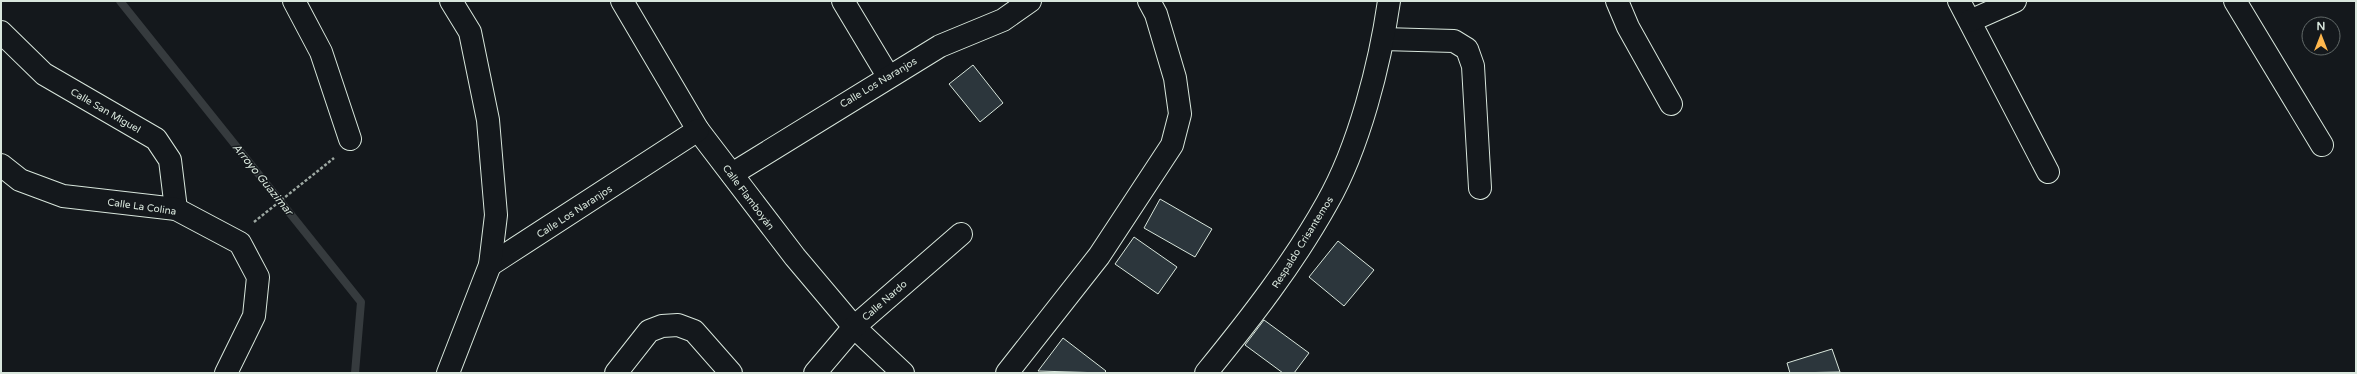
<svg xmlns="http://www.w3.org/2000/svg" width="2357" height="374" viewBox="0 0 2357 374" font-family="'Varela Round',sans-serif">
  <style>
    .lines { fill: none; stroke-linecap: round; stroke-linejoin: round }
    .stream { stroke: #363b3e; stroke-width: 8 }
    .building { fill: #2c363c; stroke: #d8e6dc }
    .minor-casing { stroke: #d8e6dc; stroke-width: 24 }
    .path { stroke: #9da8a2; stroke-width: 2.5; stroke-dasharray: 3 2; stroke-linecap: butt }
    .minor { stroke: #14181c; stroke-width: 22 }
    .labels { text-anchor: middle; stroke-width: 3; stroke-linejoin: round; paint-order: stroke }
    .street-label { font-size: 10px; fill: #d8e6dc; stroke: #14181c }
    .water-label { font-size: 11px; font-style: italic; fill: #d8e6dc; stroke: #14181c }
  </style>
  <rect width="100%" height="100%" fill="#14181c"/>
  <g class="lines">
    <path class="stream" d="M120 1 361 302 355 373"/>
  </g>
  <g class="building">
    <path d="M973 65 1003 103 980 122 949 84Z"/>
    <path d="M1160 199 1212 229 1195 257 1144 228Z"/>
    <path d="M1134 237 1177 267 1158 294 1115 264Z"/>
    <path d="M1338 241 1374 270 1344 306 1309 277Z"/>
    <path d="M1264 320 1309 353 1294 373H1283L1245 345Z"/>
    <path d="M1063 338 1106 371 1104 373 1038 371Z"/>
    <path d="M1832 349 1840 372 1790 373 1787 363Z"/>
  </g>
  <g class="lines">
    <g class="minor-casing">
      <g id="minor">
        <path d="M294 1 321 52 350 139"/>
        <path d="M622 1 698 130 795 257 854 327 903 373"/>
        <path d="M843 1 888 76"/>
        <path d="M1617 1 1628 27 1671 104"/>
        <path d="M1959 1 2048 172"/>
        <path d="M2235 1 2322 145"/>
        <path d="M1970 21 2015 1"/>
        <path d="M1 32 44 74 156 139 170 160 176 209"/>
        <path d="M1383 39 1454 41 1467 49 1473 66 1480 188"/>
        <path d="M1 165 20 180 63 196 176 209 240 243 258 277 254 316 226 373"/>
        <path d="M732 174 940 46 1003 20 1030 1"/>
        <path d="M490 265 698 130"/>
        <path d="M448 373 490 265 496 215 488 120 470 32 451 1"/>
        <path d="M616 373 649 331 662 326 678 325 694 331 731 373"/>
        <path d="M815 373 854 327 961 234"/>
        <path d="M1007 373 1099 256 1172 145 1180 114 1175 78 1156 14 1149 1"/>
        <path d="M1206 373C1250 319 1293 264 1327 203 1359 147 1380 64 1389 1"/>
      </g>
    </g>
    <path class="path" d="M254 222 334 158"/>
    <use href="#minor" class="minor"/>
  </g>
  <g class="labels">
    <g class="street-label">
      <text transform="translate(878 82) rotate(-31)" y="4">Calle Los Naranjos</text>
      <text transform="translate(106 110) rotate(30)" y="4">Calle San Miguel</text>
      <text transform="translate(749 197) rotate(53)" y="4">Calle Flamboyán</text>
      <text transform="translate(142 206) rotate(8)" y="4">Calle La Colina</text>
      <text transform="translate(574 211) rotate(-33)" y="4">Calle Los Naranjos</text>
      <text transform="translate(1302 242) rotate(-58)" y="4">Respaldo Crisantemos</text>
      <text transform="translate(884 300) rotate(-41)" y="4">Calle Nardo</text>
    </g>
    <g class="water-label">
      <text transform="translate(263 179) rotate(51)" y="4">Arroyo Guazimar</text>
    </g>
  </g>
  <rect width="2357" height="374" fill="none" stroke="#d8e6dc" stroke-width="4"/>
  <g transform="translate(2321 36)"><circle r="19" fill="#14181c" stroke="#626a69"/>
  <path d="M0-3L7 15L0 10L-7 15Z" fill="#ffb74d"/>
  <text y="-6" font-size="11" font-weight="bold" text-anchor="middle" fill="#d8e6dc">N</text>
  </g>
</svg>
